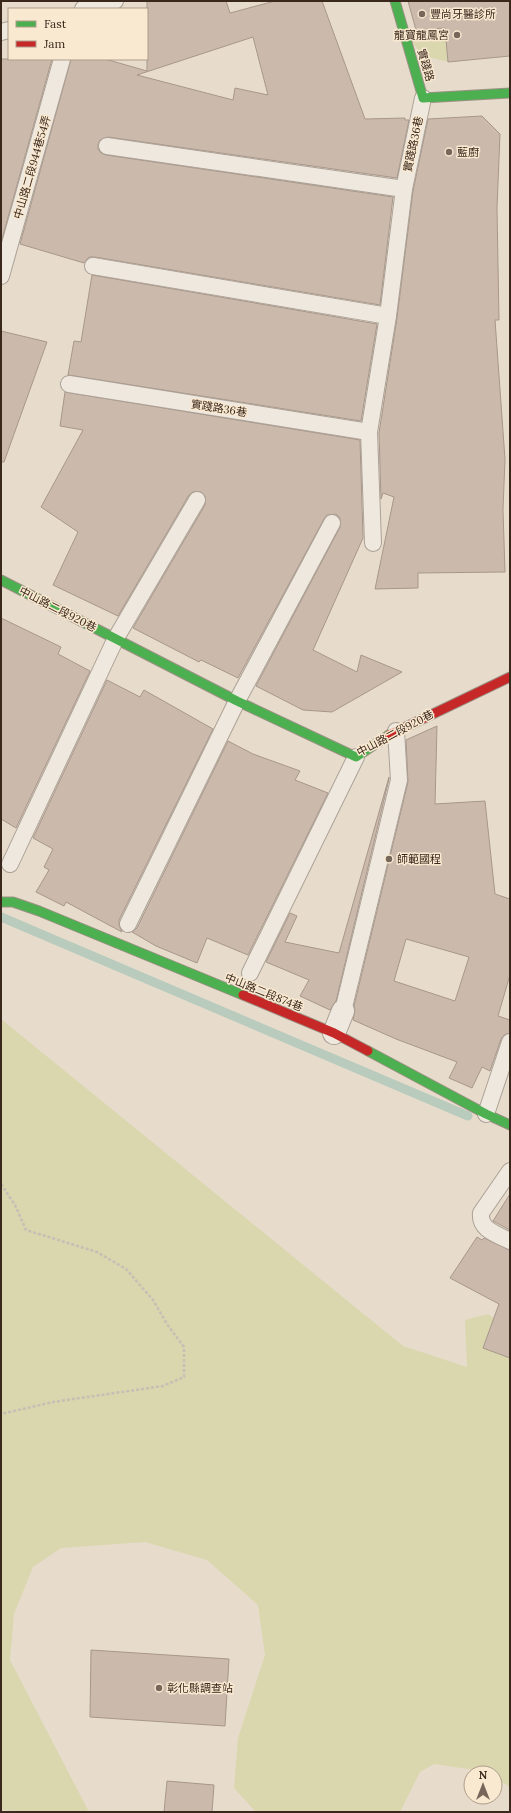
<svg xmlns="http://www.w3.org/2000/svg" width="511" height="1813" viewBox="0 0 511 1813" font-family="Lora,'Noto Sans TC',serif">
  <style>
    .green { fill: #dad6ad }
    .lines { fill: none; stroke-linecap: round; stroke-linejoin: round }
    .stream { stroke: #b8cbbd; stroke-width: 9 }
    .building { fill: #cbb9ac; stroke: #a7978b; fill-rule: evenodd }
    .lane-casing { stroke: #aca195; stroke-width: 18 }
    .street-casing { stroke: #aca195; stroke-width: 24 }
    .fast-casing { stroke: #9c9185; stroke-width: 11 }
    .jam-casing { stroke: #9c9185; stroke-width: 11 }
    .path { stroke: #c7beb5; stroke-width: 2.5; stroke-dasharray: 3 2; stroke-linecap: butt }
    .lane { stroke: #eee8df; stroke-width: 16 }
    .street { stroke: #eee8df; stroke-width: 22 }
    .fast { stroke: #4caf50; stroke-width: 9 }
    .jam { stroke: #c62828; stroke-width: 9 }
    .poi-dot { fill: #77675a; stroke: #f9e9d1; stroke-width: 1.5 }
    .labels { text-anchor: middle; stroke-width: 3; stroke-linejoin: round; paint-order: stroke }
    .poi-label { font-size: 11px; fill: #3b281c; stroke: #f9e9d1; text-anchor: start }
    .street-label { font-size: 11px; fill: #3b281c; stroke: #f9e9d1 }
  </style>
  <rect width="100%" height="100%" fill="#e7dccc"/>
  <g class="green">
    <path d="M446 28 448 62 421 55 405 31Z"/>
    <path d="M1 1019 403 1346 467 1367 465 1320 488 1314 510 1328V1787L495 1778V1773L434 1764 420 1772 400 1812H256L234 1788 238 1738 265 1655 258 1605 207 1560 145 1542 61 1548 33 1567 14 1614 10 1660 89 1812H35L1 1810Z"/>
  </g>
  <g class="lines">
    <path class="stream" d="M1 917 468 1116"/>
  </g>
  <g class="building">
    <path d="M147 1H226L230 13 275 1H322L365 119 405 118V120H409L397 178 108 137 100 140 98 144V149L101 153 106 155 393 197 380 305 95 257H89L84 263 20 244 71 59H105L147 71ZM253 37 268 95 235 88 233 100 137 75Z"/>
    <path d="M408 1H510V56L448 62 445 28 416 30Z"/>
    <path d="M1 59H52L2 239 1 238Z"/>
    <path d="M482 116 500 134 497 208 499 320H495L505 459 503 510 505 572 418 573V588L375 589 394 497 383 493 381 499 379 433 397 318 413 191 428 119Z"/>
    <path d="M92 275 377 324 361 421 68 375 74 341 81 342Z"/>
    <path d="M1 331 47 342 4 462H1Z"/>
    <path d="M65 392 360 440 363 538 313 650 357 672 361 655 402 672 332 712 303 710 256 686 340 527V518L336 514 327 515 324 519 238 678 201 660 199 662 133 628 205 505V496L201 492H193L189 495 118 616 53 585 78 532 41 507 83 430 60 426Z"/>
    <path d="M1 618 61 647 58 654 90 671 16 828 1 819Z"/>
    <path d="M107 680 140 697 144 690 213 729 119 920V925L122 932 66 902 64 906 36 892 49 870 44 867 53 849 33 838Z"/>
    <path d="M437 726 435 804 485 801 495 894 510 899V975L498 1016 510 1020V1033L504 1035 501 1039 490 1071 482 1067 472 1088 449 1078 457 1062 396 1039 353 1020 355 1010 354 1006 408 782 406 740ZM406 939 469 957 455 1001 394 981Z"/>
    <path d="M228 741 253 754 300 771 295 780 328 793 248 955 207 938 197 963 156 946 132 932 137 928Z"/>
    <path d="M389 777V779L336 1001 330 1010 300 996 309 980 266 962 290 913 297 916 285 942 339 953Z"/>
    <path d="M510 1194V1230L493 1221Z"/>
    <path d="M477 1237 482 1240 484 1238 510 1250V1358L483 1348 499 1304 450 1278Z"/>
    <path d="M91 1650 229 1659 225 1726 90 1717Z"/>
    <path d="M167 1781 214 1785 212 1812H164Z"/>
  </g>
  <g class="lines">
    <g class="lane-casing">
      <g id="lane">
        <path d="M83 9 115 1"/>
        <path d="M1 32 9 30"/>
        <path d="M107 146 404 189"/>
        <path d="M93 266 388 316"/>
        <path d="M1 276 62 59"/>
        <path d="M69 384 369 432"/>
        <path d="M373 543 369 432 388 316 404 189 423 98"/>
        <path d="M10 864 116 638 197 500"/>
        <path d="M128 924 237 701 332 523"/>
        <path d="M250 973 356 757"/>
        <path d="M343 1011 399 780 396 731"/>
        <path d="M486 1114 510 1042"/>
        <path d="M510 1171 481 1213C479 1230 497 1234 510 1241"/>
      </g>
    </g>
    <g class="street-casing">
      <path id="street" d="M334 1033 343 1011"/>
    </g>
    <g class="fast-casing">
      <g id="fast">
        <path d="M395 1 423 98 510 93"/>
        <path d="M1 580 237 701 356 757 389 735"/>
        <path d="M1 902H13L39 911 243 995"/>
        <path d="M368 1051 486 1114 510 1125"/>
      </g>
    </g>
    <g class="jam-casing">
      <g id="jam">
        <path d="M389 735 510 677"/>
        <path d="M243 995 334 1033 368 1051"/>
      </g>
    </g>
    <path class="path" d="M1 1184 15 1205 26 1230 97 1252 126 1269 153 1300 167 1324 184 1347V1377L163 1386 53 1402 1 1414"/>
    <use href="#lane" class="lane"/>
    <use href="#street" class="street"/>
    <use href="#fast" class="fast"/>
    <use href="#jam" class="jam"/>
  </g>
  <g class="poi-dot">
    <circle cx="422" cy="14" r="4"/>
    <circle cx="457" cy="35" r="4"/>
    <circle cx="449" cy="152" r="4"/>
    <circle cx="389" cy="859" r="4"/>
    <circle cx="159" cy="1688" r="4"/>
  </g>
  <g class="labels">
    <g class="poi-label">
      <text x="430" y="18">豐尚牙醫診所</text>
      <text x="449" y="39" text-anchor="end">龍寶龍鳳宮</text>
      <text x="457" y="156">藍廚</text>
      <text x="397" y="863">師範國程</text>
      <text x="167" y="1692">彰化縣調查站</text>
    </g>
    <g class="street-label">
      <text transform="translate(426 65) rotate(74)" y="4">實踐路</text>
      <text transform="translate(413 144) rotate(-78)" y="4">實踐路36巷</text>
      <text transform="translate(32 167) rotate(-74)" y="4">中山路二段944巷54弄</text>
      <text transform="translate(219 408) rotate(9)" y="4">實踐路36巷</text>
      <text transform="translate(58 609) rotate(27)" y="4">中山路二段920巷</text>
      <text transform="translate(395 733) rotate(-28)" y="4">中山路二段920巷</text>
      <text transform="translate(264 992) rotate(22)" y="4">中山路二段874巷</text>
    </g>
  </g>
  <rect width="511" height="1813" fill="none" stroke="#3b281c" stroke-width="4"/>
  <rect x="8" y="8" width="140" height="52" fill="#f9e9d1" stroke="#ad9c89"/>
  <rect x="16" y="21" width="20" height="6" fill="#4caf50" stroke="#ad9c89"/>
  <text x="44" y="28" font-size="12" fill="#3b281c">Fast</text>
  <rect x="16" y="41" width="20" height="6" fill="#c62828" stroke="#ad9c89"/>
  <text x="44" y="48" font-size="12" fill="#3b281c">Jam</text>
  <g transform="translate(483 1785)"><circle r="19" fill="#f9e9d1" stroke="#ad9c89"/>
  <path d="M0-3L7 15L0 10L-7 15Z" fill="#77675a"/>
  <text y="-6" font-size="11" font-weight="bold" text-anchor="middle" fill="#3b281c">N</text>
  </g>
</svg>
